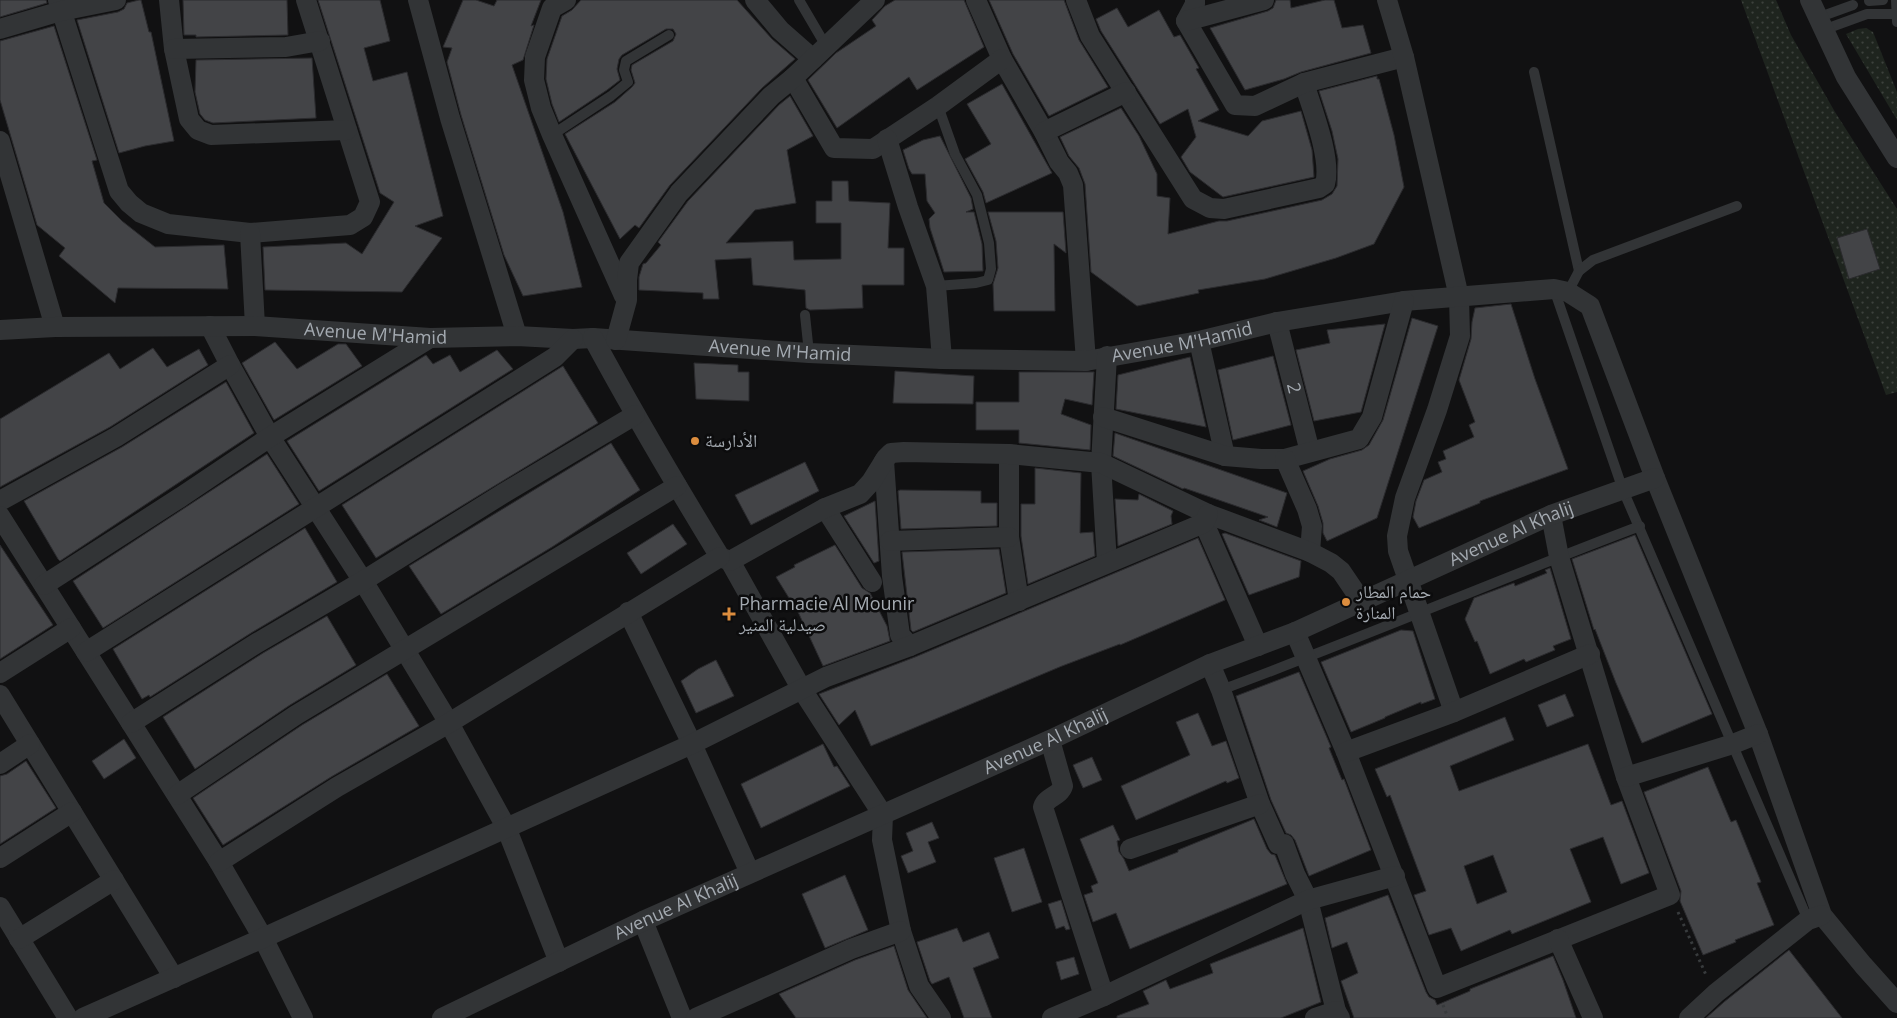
<svg xmlns="http://www.w3.org/2000/svg" width="1897" height="1018" viewBox="0 0 1897 1018" font-family="'Open Sans','Noto Naskh Arabic',sans-serif">
  <style>
    .grass { fill: url(#grass-dots) }
    .building { fill: #434447; stroke: #2b2b2e; fill-rule: evenodd }
    .lines { fill: none; stroke-linecap: round; stroke-linejoin: round }
    .path { stroke: #383b3d; stroke-width: 3; stroke-dasharray: 2.5 4; stroke-linecap: butt }
    .service { stroke: #323436; stroke-width: 10 }
    .minor { stroke: #323436; stroke-width: 20 }
    .poi-dot { fill: #dc8d3e; stroke: #0c0c0d; stroke-width: 2 }
    .labels { text-anchor: middle; stroke-width: 5; stroke-linejoin: round; paint-order: stroke }
    .street-label { font-size: 18px; fill: #a4aab1; stroke: #0c0c0d }
    .poi-label { font-size: 18px; fill: #a4aab1; stroke: #0c0c0d; text-anchor: start }
  </style>
  <defs>
    <pattern id="grass-dots" width="8" height="8" patternUnits="userSpaceOnUse" patternTransform="scale(1.25)"><rect width="8" height="8" fill="#1e241e"/><path d="M2 2h.1M6 6h.1" fill="none" stroke="#3c413c" stroke-width="1.8" stroke-linecap="round"/></pattern>
  </defs>
  <rect width="100%" height="100%" fill="#111112"/>
  <g class="grass">
    <path d="M1741 0H1776L1791 35 1835 112 1897 209V392L1886 395Z"/>
    <path d="M1866 28 1873 32 1897 92V120L1846 34 1858 29Z"/>
  </g>
  <g class="building">
    <path d="M0 0H46L47 3 0 17Z"/>
    <path d="M139 0H141L149 32H151L174 141 145 146 119 153 77 20 118 12 124 9 127 3Z"/>
    <path d="M183 0H287L288 35 196 37V35H184Z"/>
    <path d="M318 0H380L390 41 364 48 373 81 407 72 443 216 415 226 442 238 402 292 265 290 263 247 346 243 362 254 394 202 380 193Z"/>
    <path d="M463 0H476L494 6 497 0H541L531 26 534 25 523 60 512 65 563 212 582 287 523 296 504 255 461 115 447 62 452 48 443 47Z"/>
    <path d="M581 0H737L772 39 795 59 762 88 670 185 639 228 635 225 620 239 565 134 615 102 632 87 635 83 631 70 632 65 673 41 676 34 673 29H666L622 55 619 59 617 69 620 80 607 90 559 122 552 104 546 79 547 59 562 16 572 10Z"/>
    <path d="M895 0H964L984 47 917 90 909 77 837 128 808 80 836 53 876 26 872 20 885 6Z"/>
    <path d="M989 0H1064L1079 40 1108 87 1049 116 1013 54Z"/>
    <path d="M1276 0H1290L1291 8 1325 0H1334L1342 28 1363 25 1371 53 1301 72 1284 79 1245 90 1210 28 1268 11 1273 8Z"/>
    <path d="M1117 8 1128 27 1159 10 1174 37 1180 35 1199 68 1196 69 1219 110 1198 121 1248 136 1262 121 1301 111 1312 150 1314 177 1223 197 1190 172 1181 157 1196 137 1188 109 1160 124 1101 31 1096 19Z"/>
    <path d="M54 26 97 160 92 161 104 203 122 221 155 247 224 245 228 289 118 288 115 303 59 256 65 248 37 225 0 100V41Z"/>
    <path d="M312 58 316 118 213 123 205 120 200 114 195 92 196 60Z"/>
    <path d="M1377 76V79H1379L1394 135 1404 187 1374 244 1336 258 1265 279 1198 290 1199 293 1137 306 1091 272 1085 184 1079 168 1069 156 1060 137 1121 108 1139 136 1157 174V196L1170 198 1168 234 1219 221H1227L1322 200 1332 194 1337 186 1338 159 1332 131 1319 91Z"/>
    <path d="M1002 84 1052 173 986 203 983 192 965 159 991 144 967 104Z"/>
    <path d="M790 96 813 136 787 150 796 203 755 210 726 243 793 241 794 260 841 259V223H816V201H832V181H848L849 201 890 203 888 248H904V285H862L863 308 810 310 806 308 805 290 753 285 751 258 715 260 719 299H703V293L639 290V277L643 264 646 263 661 245 658 242 688 201 779 105Z"/>
    <path d="M940 136 971 198 973 209 966 212H974L982 244 983 271 944 272 930 228 929 219 935 213 927 201 925 174H912L909 169 903 150 923 140Z"/>
    <path d="M988 212H1063L1066 253 1054 244 1055 311H994L993 284 998 268 996 241Z"/>
    <path d="M1867 229 1880 269 1849 279 1837 238Z"/>
    <path d="M1511 304 1535 379 1568 469 1480 501V503L1419 528 1413 517 1416 501 1424 480 1442 472 1438 462 1446 459 1443 451 1474 437 1469 425 1475 422 1459 380 1471 339 1472 322 1475 308Z"/>
    <path d="M1412 318 1438 326 1377 518 1327 541 1323 533V523L1318 506 1303 471 1330 459 1362 450 1369 445 1383 420Z"/>
    <path d="M1385 324 1361 412 1314 421 1296 350 1330 343 1327 330Z"/>
    <path d="M275 342 297 369 338 344H346L362 366 274 420 242 363Z"/>
    <path d="M153 348 167 367 199 349 208 365 110 427 0 487V419L109 353 120 369Z"/>
    <path d="M497 350 513 369 319 491 287 441 426 355 433 364 450 355 460 372Z"/>
    <path d="M1273 356 1291 425 1233 440 1218 370Z"/>
    <path d="M1190 357 1206 427 1116 409 1118 375Z"/>
    <path d="M694 363 738 365V372H749V401L696 399Z"/>
    <path d="M563 366 598 423 376 558 342 505Z"/>
    <path d="M895 371 974 376 973 404 893 403Z"/>
    <path d="M1019 372H1094L1092 405 1065 399 1061 414 1091 425 1090 450 1019 443V430H976V402H1019Z"/>
    <path d="M226 382 254 433 60 561 58 559 24 501 122 447Z"/>
    <path d="M1115 433 1287 493 1277 527 1259 520 1268 517 1184 488 1183 489 1113 456Z"/>
    <path d="M611 443 640 490 552 547 441 614 409 566Z"/>
    <path d="M267 454 299 504 103 628 73 581Z"/>
    <path d="M805 462 819 491 751 525 735 495Z"/>
    <path d="M1035 468 1081 473 1080 533 1093 532 1095 556 1028 584 1021 536V504H1035Z"/>
    <path d="M900 490 981 491V503H997V526L901 529 898 491Z"/>
    <path d="M1139 494 1173 511 1171 516 1172 524 1118 546 1115 499 1138 500Z"/>
    <path d="M875 501 879 561 874 563 844 516Z"/>
    <path d="M673 524 687 544 641 574 627 553Z"/>
    <path d="M305 528 337 582 251 633 150 697 149 695 142 699 113 649Z"/>
    <path d="M1225 533 1301 561 1299 577 1249 595 1222 534Z"/>
    <path d="M1635 535 1712 714 1642 743 1616 683 1595 629 1594 630 1572 559Z"/>
    <path d="M1198 538 1225 600 1120 645V644L1062 666 871 746 855 710 839 725 819 694 915 657Z"/>
    <path d="M0 545 53 625 0 659Z"/>
    <path d="M835 545 862 588 870 593 887 626 890 641 823 666 799 614 776 577 795 567 794 565Z"/>
    <path d="M999 549 1006 593 913 632 911 630 902 552Z"/>
    <path d="M1550 568 1571 639 1553 646 1555 650 1526 662 1524 659 1490 674 1477 641 1475 642 1465 619 1474 598 1514 583 1515 586 1547 573 1545 570Z"/>
    <path d="M327 616 356 665 290 705 195 769 163 717 263 653Z"/>
    <path d="M1401 630 1413 631 1435 699 1421 704V702L1385 717V718L1351 732 1321 662Z"/>
    <path d="M716 660 734 696 696 713 681 681 698 669Z"/>
    <path d="M1299 672 1331 747 1329 748 1342 780 1344 779 1371 850 1309 876 1295 840 1291 835 1286 833 1271 800 1236 696Z"/>
    <path d="M387 674 419 726 331 777 223 845 193 798 302 725Z"/>
    <path d="M1565 694 1574 716 1547 727 1538 705Z"/>
    <path d="M1198 713 1212 746 1226 741 1239 778 1227 783 1226 781 1136 820 1121 786 1190 755 1176 722Z"/>
    <path d="M1505 717 1514 740 1450 766 1459 791 1588 744 1611 805 1622 801 1649 873 1621 884 1603 837 1570 849 1591 902 1512 934 1510 930 1461 951 1451 928 1429 935 1414 895 1426 891 1390 795 1387 797 1375 769ZM1493 855 1507 892 1477 904 1464 866Z"/>
    <path d="M124 739 136 758 104 779 92 761Z"/>
    <path d="M823 744 834 767 837 766 850 786 761 828 741 784Z"/>
    <path d="M1092 757 1102 780 1083 788 1073 765Z"/>
    <path d="M26 761 56 808 0 844V776L7 774Z"/>
    <path d="M1708 767 1731 822 1736 820 1761 882 1757 883 1774 925 1735 940 1736 942 1703 955 1680 901 1681 891 1644 792Z"/>
    <path d="M1254 819 1267 849 1271 854 1275 855 1287 884 1130 949 1116 913 1093 922 1084 895 1093 892 1091 886 1098 883 1080 839 1113 825 1120 840 1117 841 1119 852 1124 859 1129 871 1178 852V850Z"/>
    <path d="M932 822 939 838 928 842 936 862 908 873 901 856 913 851 906 833Z"/>
    <path d="M1024 848 1042 902 1012 912 994 858Z"/>
    <path d="M845 875 868 930 825 948 802 894Z"/>
    <path d="M1388 895 1426 992 1429 997 1435 1000 1437 1005 1470 991V989L1553 956 1563 980 1576 1018H1354L1341 981 1358 973 1347 942 1332 948 1325 918Z"/>
    <path d="M1061 900 1070 929 1066 930 1064 926 1056 929 1048 904Z"/>
    <path d="M957 928 963 942 989 932 999 958 973 968 992 1018H964L949 977 932 984 930 981 917 942Z"/>
    <path d="M1303 928 1321 1002 1281 1018H1117V1016L1149 1004 1143 991 1166 980 1170 989 1213 973 1210 964Z"/>
    <path d="M894 946 908 990 927 1018H796L779 994 855 960Z"/>
    <path d="M1789 950 1842 1018H1706L1724 1002Z"/>
    <path d="M1074 957 1079 974 1061 980 1056 962Z"/>
  </g>
  <g class="lines">
    <g class="path">
      <path d="M1678 912 1706 975"/>
      <path d="M1443 1005 1448 1018"/>
    </g>
    <g class="service">
      <path d="M799 0 826 46"/>
      <path d="M1896 0 1897 22"/>
      <path d="M1869 1 1883 0"/>
      <path d="M1817 18 1853 5"/>
      <path d="M1823 30 1867 14H1896"/>
      <path d="M1534 72 1579 271"/>
      <path d="M552 135 611 96 628 82 624 70 626 61 669 35"/>
      <path d="M936 286 976 283 988 280 991 269 989 243 977 195 955 154 938 106"/>
      <path d="M1554 289 1623 490 1808 920"/>
      <path d="M1568 292 1579 271 1593 260 1737 206"/>
      <path d="M805 315 809 353"/>
      <path d="M1221 690C1362 638 1499 579 1640 526"/>
    </g>
    <g class="minor">
      <path d="M58 0 119 191 129 203 141 213 168 224 250 233 350 225 363 217 370 202 306 0"/>
      <path d="M169 0 174 49 189 119 198 130 211 135 347 130"/>
      <path d="M418 0 450 118 517 336"/>
      <path d="M566 0 552 8 535 57 534 80 541 108 552 135 624 296"/>
      <path d="M755 0 780 30 813 59"/>
      <path d="M976 0 1002 59 1044 132 1059 162 1068 173 1073 185 1086 361"/>
      <path d="M1076 0 1090 36 1193 199 1210 208 1224 209 1319 188 1325 184C1332 159 1312 109 1304 83"/>
      <path d="M1195 0V4L1186 21 1235 105 1255 106 1304 83 1404 57"/>
      <path d="M1387 0 1404 57 1459 297 1460 336 1437 410 1405 498 1397 536 1398 551 1454 712"/>
      <path d="M1810 0 1846 77 1897 158"/>
      <path d="M1186 21 1264 0"/>
      <path d="M0 29 61 11 116 0"/>
      <path d="M174 49 286 47 320 41"/>
      <path d="M793 78 834 148 873 149 938 106 1002 59"/>
      <path d="M1044 132 1126 92"/>
      <path d="M887 139 908 207 936 286 942 359"/>
      <path d="M0 141 55 327"/>
      <path d="M250 233 255 326"/>
      <path id="s1" d="M1277 322 1310 452"/>
      <path d="M210 326 230 365 270 437 363 581 449 723 506 827 559 962"/>
      <path id="s2" d="M0 330 55 327 255 326 430 338 517 336 573 339 593 338 809 353 942 359 1086 361 1199 341 1277 322 1404 301 1554 289 1568 292 1590 306 1655 478 1758 734 1822 915 1863 965 1897 1003"/>
      <path d="M593 338C633 412 676 485 720 557L730 561 801 688 883 815 882 840 901 931 919 986 941 1018"/>
      <path d="M616 340 627 300V280L629 263 679 193 771 96 793 78 875 0"/>
      <path d="M1199 341 1225 456"/>
      <path d="M1107 356 1101 463 1107 563"/>
      <path d="M1103 417 1225 456 1261 459H1285L1359 439 1372 417 1404 301"/>
      <path d="M1009 454V537L1019 601"/>
      <path d="M1285 459 1307 509 1312 526 1310 552"/>
      <path d="M884 461 892 576 900 635 910 646"/>
      <path d="M0 501 116 437 230 365"/>
      <path d="M825 508 872 582"/>
      <path d="M0 516 219 862 263 938 303 1018"/>
      <path d="M1204 523 1258 646"/>
      <path d="M890 541 1009 537"/>
      <path d="M730 561 825 508 860 494 871 482 886 458 891 453 904 452 1009 454 1101 463 1208 514 1310 552 1331 563 1341 571 1362 602"/>
      <path d="M44 585 181 497 270 437 430 338"/>
      <path d="M628 612 692 744 750 873"/>
      <path d="M1295 632 1346 752 1437 988 1670 895 1626 777 1559 557 1551 515"/>
      <path d="M86 652 555 357 573 339"/>
      <path d="M1210 664 1221 690 1260 804 1278 844H1284L1295 874 1308 900 1336 1011 1340 1018"/>
      <path d="M0 673 71 628"/>
      <path d="M0 695 174 978"/>
      <path d="M131 723 257 643 363 581 504 493 635 415"/>
      <path d="M1050 740 1063 786C1060 796 1046 797 1043 807L1104 996"/>
      <path d="M1346 752 1454 712 1590 654"/>
      <path d="M0 764 30 744"/>
      <path d="M1626 777 1733 744 1758 734"/>
      <path d="M177 795 296 715 677 486"/>
      <path d="M1130 849 1260 804"/>
      <path d="M0 858 72 812"/>
      <path d="M219 862 337 787 449 723 720 557"/>
      <path d="M0 907 68 1018"/>
      <path d="M643 921 682 1018"/>
      <path d="M19 939 114 880"/>
      <path d="M1558 939 1593 1018"/>
      <path d="M83 1018 263 938 692 744 826 677 910 646 1204 523 1208 514"/>
      <path id="s3" d="M442 1018 643 921 1050 740 1210 664 1295 632 1551 515 1655 478"/>
      <path d="M696 1018 851 949 901 931"/>
      <path d="M1052 1018 1104 996 1308 900 1395 876"/>
      <path d="M1315 1018 1336 1011"/>
      <path d="M1689 1018 1716 993 1808 920 1822 915"/>
    </g>
  </g>
  <g class="poi-dot">
    <circle cx="695" cy="441" r="5"/>
    <circle cx="1346" cy="602" r="5"/>
    <path d="M726.5 606.5h5v5h5v5h-5v5h-5v-5h-5v-5h5z"/>
  </g>
  <g class="labels">
    <g class="street-label">
      <text dy="6" stroke="none"><textPath href="#s2" startOffset="376">Avenue M'Hamid</textPath></text>
      <text dy="6" stroke="none"><textPath href="#s2" startOffset="1185">Avenue M'Hamid</textPath></text>
      <text dy="6" stroke="none"><textPath href="#s2" startOffset="781">Avenue M'Hamid</textPath></text>
      <text dy="6" stroke="none"><textPath href="#s1" startOffset="68">2</textPath></text>
      <text dy="6" stroke="none"><textPath href="#s3" startOffset="1174">Avenue Al Khalij</textPath></text>
      <text dy="6" stroke="none"><textPath href="#s3" startOffset="664">Avenue Al Khalij</textPath></text>
      <text dy="6" stroke="none"><textPath href="#s3" startOffset="259">Avenue Al Khalij</textPath></text>
    </g>
    <g class="poi-label">
      <text x="705" y="447">الأدارسة</text>
      <text x="1356" y="598">حمام المطار<tspan x="1356" dy="21">المنارة</tspan></text>
      <text x="739" y="610">Pharmacie Al Mounir<tspan x="739" dy="21">صيدلية المنير</tspan></text>
    </g>
  </g>
</svg>
